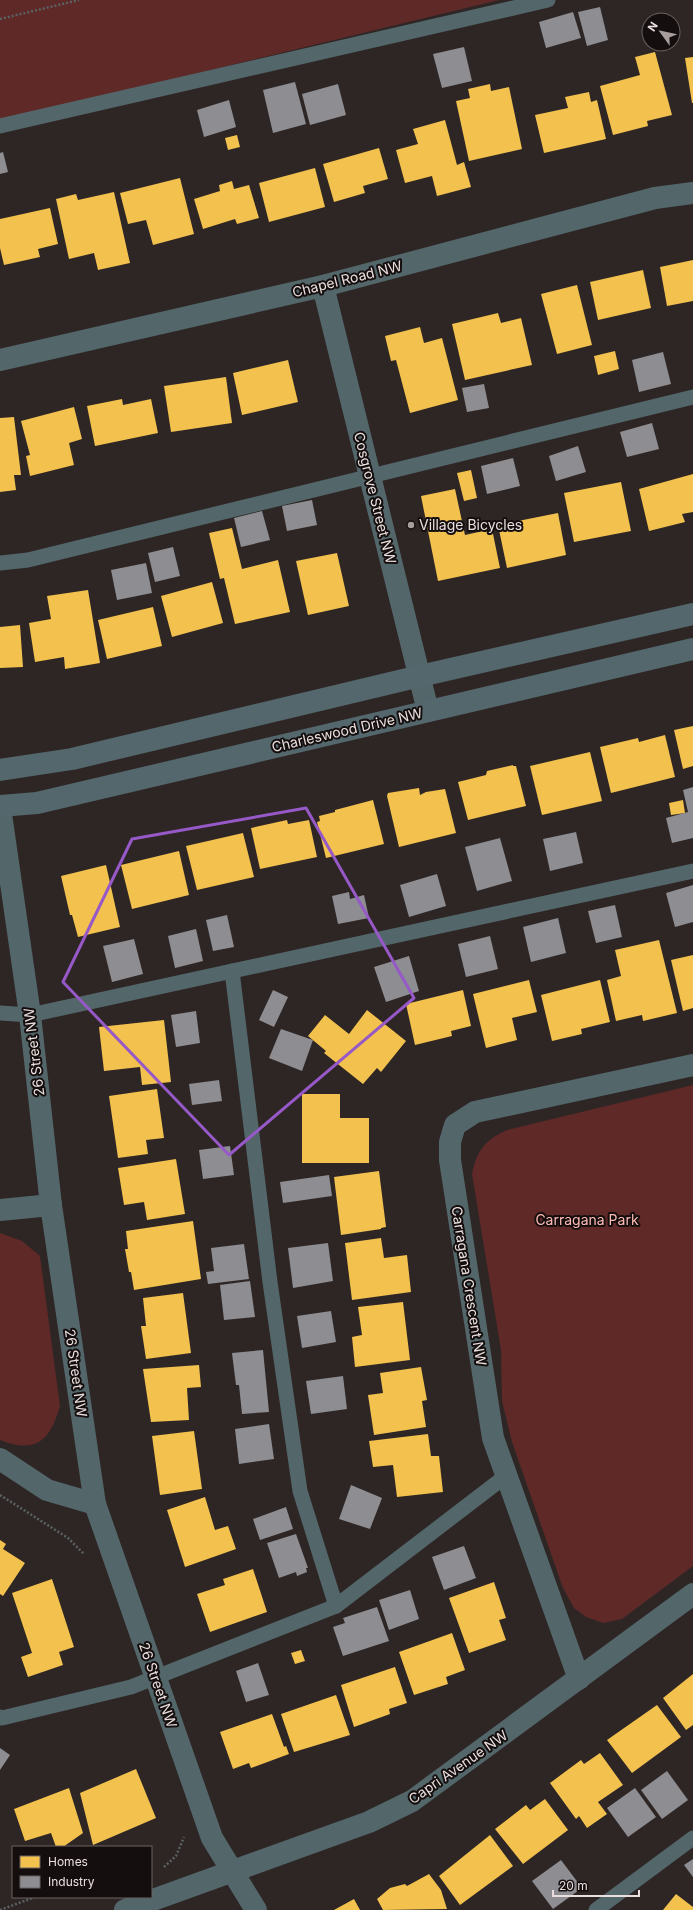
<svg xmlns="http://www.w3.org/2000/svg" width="693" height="1910" viewBox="0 0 693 1910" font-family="Inter,sans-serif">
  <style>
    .green { fill: #5e2927 }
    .homes { fill: #f2c14e }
    .industry { fill: #8d8d92 }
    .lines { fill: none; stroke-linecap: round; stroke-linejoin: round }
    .path { stroke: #5b6264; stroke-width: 2.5; stroke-dasharray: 2 2; stroke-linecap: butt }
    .lane { stroke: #53666a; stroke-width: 15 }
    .street { stroke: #53666a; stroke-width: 22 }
    .secondary { stroke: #53676c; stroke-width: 22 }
    .marked { fill: none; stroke: #9659c7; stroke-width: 3; stroke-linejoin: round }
    .poi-dot { fill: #a89e9d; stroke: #150e0e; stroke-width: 1.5 }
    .labels { text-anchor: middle; stroke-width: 4; stroke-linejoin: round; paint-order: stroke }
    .street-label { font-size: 14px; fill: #e9dfde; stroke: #150e0e }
    .poi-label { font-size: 14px; fill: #e9dfde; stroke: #150e0e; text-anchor: start }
    .park-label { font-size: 14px; fill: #fdbbb4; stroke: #150e0e }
  </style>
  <rect width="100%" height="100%" fill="#2e2625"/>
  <g class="green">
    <path d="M0 0H499L0 121Z"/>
    <path d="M693 1085V1566L622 1619 603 1623 586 1617 574 1608 563 1588 512 1442 502 1401 501 1350 472 1174C477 1150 485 1140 507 1130Z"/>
    <path d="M0 1233 22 1241 40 1256 60 1406C50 1441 36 1454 0 1440Z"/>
  </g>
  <g class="homes">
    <path d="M655 52 672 115 647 121 648 126 613 135 600 86 640 75 635 57Z"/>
    <path d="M693 57V103H692L685 58Z"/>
    <path d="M490 84 491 91 509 87 522 149 469 161 456 101 470 98 468 89Z"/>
    <path d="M589 92 591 102 597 100 606 139 544 153 535 115 568 108 565 97Z"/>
    <path d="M445 120 457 165 464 162 471 187 437 196 432 176 405 183 396 150 418 144 413 129Z"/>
    <path d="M237 135 240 147 228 150 225 138Z"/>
    <path d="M379 148 388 179 363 186 365 193 334 202 323 164Z"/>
    <path d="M315 168 325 207 269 222 259 183Z"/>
    <path d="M180 178 194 234 153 245 146 220 128 224 120 193Z"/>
    <path d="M232 181 234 189 249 185 259 218 237 224 235 219 203 229 194 199 220 191 219 185Z"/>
    <path d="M114 192 130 263 98 270 94 253 69 259 56 199 76 194 78 200Z"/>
    <path d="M50 208 58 244 38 249 40 257 4 265 0 248V219Z"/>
    <path d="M693 260V301L667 306 660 267Z"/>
    <path d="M643 270 651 308 598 320 590 282Z"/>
    <path d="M577 285 592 345 557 354 541 294Z"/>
    <path d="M498 313 501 323 521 318 532 365 465 380 452 324Z"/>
    <path d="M420 327 424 343 442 338 458 400 410 413 396 360 391 361 385 336Z"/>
    <path d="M615 351 619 369 598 375 594 356Z"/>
    <path d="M288 360 298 402 242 415 233 373Z"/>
    <path d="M226 377 232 423 171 432 164 386Z"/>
    <path d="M122 399 123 405 151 399 158 433 95 446 87 406Z"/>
    <path d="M74 407 82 439 69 443 74 465 30 476 26 456 30 455 21 421Z"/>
    <path d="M14 417 21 475H14L16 490 0 492V418Z"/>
    <path d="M471 470 477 498 464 501 457 473Z"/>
    <path d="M693 474V512L682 514 685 522 649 531 639 489Z"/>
    <path d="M621 482 631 531 574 542 564 493Z"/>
    <path d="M455 489 465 535 492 529 500 568 438 581 421 496Z"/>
    <path d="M558 513 566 555 507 568 498 525Z"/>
    <path d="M232 528 242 569 278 560 290 612 235 624 224 578 220 579 209 533Z"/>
    <path d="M337 553 349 606 308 615 296 561Z"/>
    <path d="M212 582 223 623 172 637 161 596Z"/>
    <path d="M88 590 100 663 65 669 64 657 35 662 29 623 51 619 47 596Z"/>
    <path d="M153 607 162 646 107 659 98 620Z"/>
    <path d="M20 625 23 667 0 668V627Z"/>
    <path d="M693 726V766L683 769 674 730Z"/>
    <path d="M665 735 675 777 611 793 600 747 638 738 639 742Z"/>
    <path d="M590 752 602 801 542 815 530 766Z"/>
    <path d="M513 765V766H516L526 806 468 820 458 782 486 775 487 771Z"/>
    <path d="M419 788 420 795 426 792 445 789 456 833 399 847 387 796 388 793Z"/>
    <path d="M373 800 384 844 326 858 317 822 320 821 319 816 335 812V810Z"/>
    <path d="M683 800 685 813 671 815 669 803Z"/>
    <path d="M287 820 288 824 309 820 317 857 260 869 251 828Z"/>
    <path d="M243 833 254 877 197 890 186 846Z"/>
    <path d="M179 851 189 895 132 909 121 865Z"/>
    <path d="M106 865 120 927 78 937 72 915H70L61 876Z"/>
    <path d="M659 940 677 1013 643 1021 642 1015 616 1021 607 980 621 976 615 950Z"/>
    <path d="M693 955V1008L683 1011 671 960Z"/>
    <path d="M529 980 537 1012 512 1018 517 1040 486 1048 473 994Z"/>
    <path d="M600 980 610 1022 581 1029 582 1034 552 1041 541 995Z"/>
    <path d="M463 990 471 1026 451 1031 452 1036 415 1045 406 1004Z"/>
    <path d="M367 1010 406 1041 381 1072 377 1068 363 1084 324 1053 326 1051 308 1036 325 1015 349 1034Z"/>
    <path d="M164 1020 171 1082 142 1085 140 1067 104 1071 99 1027Z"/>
    <path d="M157 1089 164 1138 146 1140 148 1154 118 1158 109 1096Z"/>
    <path d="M302 1094H340V1118H369V1163H302Z"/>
    <path d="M176 1159 185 1214 147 1220 144 1202 124 1205 118 1168Z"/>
    <path d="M379 1171 386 1227 381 1228V1229L341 1235 334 1177Z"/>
    <path d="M193 1221 201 1279 134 1290 131 1272H129L125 1249H128L126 1231Z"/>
    <path d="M381 1238 384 1258 407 1255 411 1292 352 1300 345 1243Z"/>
    <path d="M183 1293 191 1353 146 1359 141 1326H146L143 1298Z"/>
    <path d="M403 1302 410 1360 355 1367 352 1337 362 1335 358 1307Z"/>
    <path d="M199 1365 201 1387 187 1388 189 1420 151 1422 143 1369Z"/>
    <path d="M421 1367 427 1400 422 1401 426 1427 374 1435 368 1395 383 1393 380 1373Z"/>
    <path d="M194 1431 202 1489 160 1495 152 1436Z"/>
    <path d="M428 1434 431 1456H439L443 1492 397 1497 393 1465 373 1467 369 1441Z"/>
    <path d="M205 1497 215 1530 228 1526 236 1549 185 1567 167 1510Z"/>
    <path d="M0 1540 6 1544 3 1549 25 1563 3 1596 0 1594Z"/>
    <path d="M253 1569 267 1612 210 1632 197 1594 225 1585 223 1579Z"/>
    <path d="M52 1579 74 1647 59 1652 63 1665 28 1677 21 1657 32 1653 12 1593Z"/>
    <path d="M494 1582 506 1618 499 1620 506 1640 469 1653 449 1598Z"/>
    <path d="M452 1633 465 1670 446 1677 448 1684 414 1695 399 1652Z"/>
    <path d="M301 1650 305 1661 295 1664 291 1653Z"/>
    <path d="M395 1667 407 1703 389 1709 390 1714 354 1727 341 1685Z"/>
    <path d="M693 1674V1725L686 1730 663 1698Z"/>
    <path d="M336 1695 350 1735 294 1752 281 1714Z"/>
    <path d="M657 1705 681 1737 632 1773 607 1740Z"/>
    <path d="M272 1714 284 1747 286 1746 289 1754 251 1768 249 1763 233 1769 220 1732Z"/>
    <path d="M600 1753 623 1785 598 1802 607 1814 587 1828 579 1816 576 1819 550 1783 581 1760 584 1764Z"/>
    <path d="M136 1769 156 1818 93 1845 80 1793Z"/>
    <path d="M69 1788 83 1833 63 1847H56L51 1833 25 1841 14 1809Z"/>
    <path d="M545 1799 568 1830 523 1864 495 1829 526 1805 530 1810Z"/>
    <path d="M490 1835 513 1866 460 1905 439 1876Z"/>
    <path d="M429 1874 441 1890 447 1909 383 1910 377 1899 390 1888 405 1884 407 1886Z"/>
    <path d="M676 1894 693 1907V1910H663Z"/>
    <path d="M354 1899 360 1910H334Z"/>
  </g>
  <g class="industry">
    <path d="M600 7 608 40 587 46 578 12Z"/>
    <path d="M573 12 581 38 546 48 539 22Z"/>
    <path d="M464 47 472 81 442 88 433 54Z"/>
    <path d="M295 82 306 124 273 133 263 90Z"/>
    <path d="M338 84 346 115 310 125 302 94Z"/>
    <path d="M229 100 236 127 204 137 197 110Z"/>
    <path d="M3 152 8 172 0 174V153Z"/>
    <path d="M663 352 671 384 639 392 632 360Z"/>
    <path d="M484 384 489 408 467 412 462 388Z"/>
    <path d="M652 423 659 449 627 457 620 432Z"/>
    <path d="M578 446 586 472 556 481 549 456Z"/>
    <path d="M513 458 520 486 487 494 481 466Z"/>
    <path d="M312 500 317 525 287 531 282 506Z"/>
    <path d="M262 511 270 540 241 547 234 518Z"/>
    <path d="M173 547 180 576 155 582 148 553Z"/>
    <path d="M146 563 152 593 117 600 111 570Z"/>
    <path d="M693 787V838L672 843 666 818 688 812 683 790Z"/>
    <path d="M576 832 583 863 550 871 543 839Z"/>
    <path d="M500 838 512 881 477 891 465 847Z"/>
    <path d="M437 874 446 906 409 917 400 885Z"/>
    <path d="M693 885V922L675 927 666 893Z"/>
    <path d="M349 892 350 899 364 895 369 918 338 924 332 896Z"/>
    <path d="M615 905 622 937 596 943 588 911Z"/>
    <path d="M227 915 234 947 213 951 206 920Z"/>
    <path d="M558 918 566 953 531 962 523 927Z"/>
    <path d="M196 929 203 961 175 968 168 936Z"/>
    <path d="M490 936 498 969 466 977 458 944Z"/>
    <path d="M134 939 143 974 112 982 103 946Z"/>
    <path d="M409 956 419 991 386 1002 374 967Z"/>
    <path d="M273 990 288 997 274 1027 259 1020Z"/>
    <path d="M196 1011 200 1043 176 1047 171 1015Z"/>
    <path d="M281 1029 313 1040 302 1071 269 1058Z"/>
    <path d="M219 1080 222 1101 192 1105 189 1084Z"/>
    <path d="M230 1146 234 1175 203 1179 199 1150Z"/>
    <path d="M329 1175 332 1196 283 1203 280 1182Z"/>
    <path d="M328 1243 333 1281 293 1288 288 1248Z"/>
    <path d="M244 1244 249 1279 208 1284 206 1272 214 1271 211 1248Z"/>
    <path d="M250 1281 255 1317 224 1320 220 1285Z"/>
    <path d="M331 1311 336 1342 302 1348 297 1316Z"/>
    <path d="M263 1350 269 1412 242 1414 239 1385H236L232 1353Z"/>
    <path d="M343 1376 347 1409 311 1414 306 1381Z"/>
    <path d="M269 1424 274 1459 239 1464 235 1429Z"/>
    <path d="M351 1485 382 1498 370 1529 339 1519Z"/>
    <path d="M286 1507 293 1529 260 1540 253 1519Z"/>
    <path d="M296 1534 308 1568H306L307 1572 297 1576 296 1572 279 1578 267 1543Z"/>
    <path d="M464 1546 476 1578 444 1590 432 1557Z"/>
    <path d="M410 1590 419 1619 389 1630 379 1600Z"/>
    <path d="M377 1607 389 1641 343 1656 333 1627 345 1623 343 1618Z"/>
    <path d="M258 1663 269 1695 246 1702 236 1671Z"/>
    <path d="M0 1748 10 1755 0 1770Z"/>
    <path d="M667 1771 688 1800 662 1819 641 1790Z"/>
    <path d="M635 1788 656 1817 628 1837 607 1808Z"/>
    <path d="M693 1859V1877L684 1865Z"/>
    <path d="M561 1860 582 1888 553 1909 532 1881Z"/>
  </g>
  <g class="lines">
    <g class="path">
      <path d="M0 19 79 0"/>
      <path d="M0 1495 68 1538 84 1554"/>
      <path d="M164 1867 176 1856 184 1837"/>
      <path d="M0 1910 35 1897"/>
    </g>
    <g class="lane">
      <path d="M0 126 548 0"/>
      <path d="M0 563 28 560 693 397"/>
      <path d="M232 971 270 1282 300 1491 336 1606"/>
      <path d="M0 1013 30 1015 693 871"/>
      <path d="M0 1717 2 1718 131 1687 336 1606 507 1475"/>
      <path d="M596 1910 693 1838"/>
    </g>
    <g class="street">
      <path d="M323 286 428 711"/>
      <path d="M0 360 323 286 655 198 693 193"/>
      <path d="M0 807 30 1015 51 1205 95 1504 212 1838 256 1910"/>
      <path d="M0 1210 51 1205"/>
      <path d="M0 1459 47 1490 95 1504"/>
      <path d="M579 1679 493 1438 450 1160V1142L455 1125 475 1112 693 1065"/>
      <path d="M125 1910 369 1822 412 1801 693 1594"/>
    </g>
    <g class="secondary">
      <path d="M0 770 72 759 420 676 693 614"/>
      <path d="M0 806 37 803 693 649"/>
    </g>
  </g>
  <path class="marked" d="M306 808 414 998 229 1155 63 982 132 839Z"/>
  <circle class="poi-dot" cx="411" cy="525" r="4"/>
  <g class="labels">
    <g class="street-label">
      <text transform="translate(347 279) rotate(-14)" y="5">Chapel Road NW</text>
      <text transform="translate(375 498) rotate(76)" y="5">Cosgrove Street NW</text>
      <text transform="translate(347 730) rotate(-13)" y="5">Charleswood Drive NW</text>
      <text transform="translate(34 1052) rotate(-97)" y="5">26 Street NW</text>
      <text transform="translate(469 1286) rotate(81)" y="5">Carragana Crescent NW</text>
      <text transform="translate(76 1373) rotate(82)" y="5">26 Street NW</text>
      <text transform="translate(158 1685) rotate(71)" y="5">26 Street NW</text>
      <text transform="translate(458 1767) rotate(-35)" y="5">Capri Avenue NW</text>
    </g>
    <g class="poi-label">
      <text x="419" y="530">Village Bicycles</text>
    </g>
    <g class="park-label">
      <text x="587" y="1225">Carragana Park</text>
    </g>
  </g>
  <rect x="12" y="1846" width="140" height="52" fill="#150e0e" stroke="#6a6261"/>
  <rect x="20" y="1856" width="20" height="12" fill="#f2c14e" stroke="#6a6261"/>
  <text x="48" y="1866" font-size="12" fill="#e9dfde">Homes</text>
  <rect x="20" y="1876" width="20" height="12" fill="#8d8d92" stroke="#6a6261"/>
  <text x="48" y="1886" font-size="12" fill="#e9dfde">Industry</text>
  <g transform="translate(661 32) rotate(303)"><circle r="19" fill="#150e0e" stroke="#6a6261"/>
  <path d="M0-3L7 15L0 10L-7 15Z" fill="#a89e9d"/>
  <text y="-6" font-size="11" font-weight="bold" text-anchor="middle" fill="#e9dfde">N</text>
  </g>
  <path d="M553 1890v6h86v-6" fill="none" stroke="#e9dfde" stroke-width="2"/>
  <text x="559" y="1890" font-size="12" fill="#e9dfde" stroke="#150e0e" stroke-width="3" paint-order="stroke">20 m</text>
</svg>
